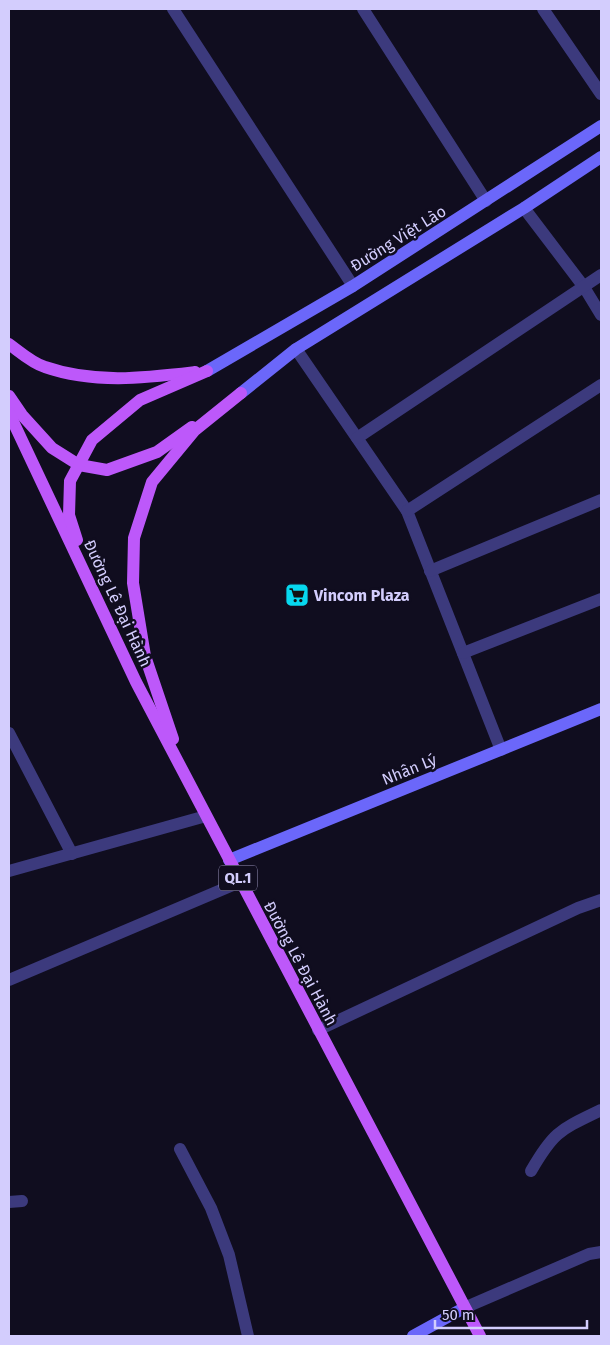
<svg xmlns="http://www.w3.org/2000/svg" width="610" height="1345" viewBox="0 0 610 1345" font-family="'Fira Sans',sans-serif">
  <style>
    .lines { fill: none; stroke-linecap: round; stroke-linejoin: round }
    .street { stroke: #3c3a7d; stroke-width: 12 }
    .secondary { stroke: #6b67fa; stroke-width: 12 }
    .primary { stroke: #bd58fa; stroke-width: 12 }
    .labels { text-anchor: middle; stroke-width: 5; stroke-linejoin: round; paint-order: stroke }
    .shield { fill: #100d1f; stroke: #9893ba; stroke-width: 1 }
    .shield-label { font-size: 15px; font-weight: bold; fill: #d3cdfd }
    .street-label { font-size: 16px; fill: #d3cdfd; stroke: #100d1f }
    .poi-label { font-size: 16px; font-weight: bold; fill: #d3cdfd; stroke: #100d1f; text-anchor: start }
  </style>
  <rect width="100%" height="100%" fill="#100d1f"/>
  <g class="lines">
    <g class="street">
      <path d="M173 9 353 286"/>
      <path d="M363 9 486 201"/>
      <path d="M543 9 601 94"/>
      <path d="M524 208 584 287 601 315"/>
      <path d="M296 349 407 511 501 750"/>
      <path d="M357 438 601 275"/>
      <path d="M407 511 601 385"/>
      <path d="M430 571 601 500"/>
      <path d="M463 653 601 599"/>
      <path d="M9 733 72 854"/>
      <path d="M9 871 206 816"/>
      <path d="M9 980 240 882"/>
      <path d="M318 1030 578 908 601 900"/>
      <path d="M180 1149 211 1208 229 1255 248 1336"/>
      <path d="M531 1171C554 1131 560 1130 601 1110"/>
      <path d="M9 1202 22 1201"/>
      <path d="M464 1308 589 1254 601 1252"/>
    </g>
    <g class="secondary">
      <path d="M207 371 353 286 601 126"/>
      <path d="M241 393 296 349 524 208 601 157"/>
      <path d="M229 860 601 709"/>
      <path d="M413 1336 464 1308"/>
    </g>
    <g class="primary">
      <path d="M9 344C20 352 32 363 45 367 94 384 144 378 195 372"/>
      <path d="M9 396 22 415 52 448 79 465 107 470 157 452 192 427"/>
      <path d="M9 413 136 682 480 1336"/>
      <path d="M77 540 69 515 70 481 92 440 140 400 207 371"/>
      <path d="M173 739 145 656 133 583 134 538 152 482 195 430 241 393"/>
    </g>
  </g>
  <defs>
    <g id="supermarket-square" transform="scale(1.25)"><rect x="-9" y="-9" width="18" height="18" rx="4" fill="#07d8ef" stroke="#100d1f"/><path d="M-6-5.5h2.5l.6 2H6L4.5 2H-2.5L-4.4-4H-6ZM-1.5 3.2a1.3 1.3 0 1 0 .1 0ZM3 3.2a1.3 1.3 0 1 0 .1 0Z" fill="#111"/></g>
  </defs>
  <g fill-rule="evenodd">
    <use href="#supermarket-square" x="297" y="595"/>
  </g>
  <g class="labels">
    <rect class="shield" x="219" y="865.5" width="38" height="25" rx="4"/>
    <g class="shield-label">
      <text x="238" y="883">QL.1</text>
    </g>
    <g class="street-label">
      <text transform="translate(398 238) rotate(-32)" y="6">Đường Việt Lào</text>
      <text transform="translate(118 603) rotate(65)" y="6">Đường Lê Đại Hành</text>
      <text transform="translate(409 769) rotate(-22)" y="6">Nhân Lý</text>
      <text transform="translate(301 963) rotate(62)" y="6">Đường Lê Đại Hành</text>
    </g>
    <g class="poi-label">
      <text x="314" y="601">Vincom Plaza</text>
    </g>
  </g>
  <rect width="610" height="1345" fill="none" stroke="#d3cdfd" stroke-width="20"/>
  <path d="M435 1320v8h152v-8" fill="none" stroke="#d3cdfd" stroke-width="2.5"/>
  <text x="442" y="1320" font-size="15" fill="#d3cdfd" stroke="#100d1f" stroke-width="4" paint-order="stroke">50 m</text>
</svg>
